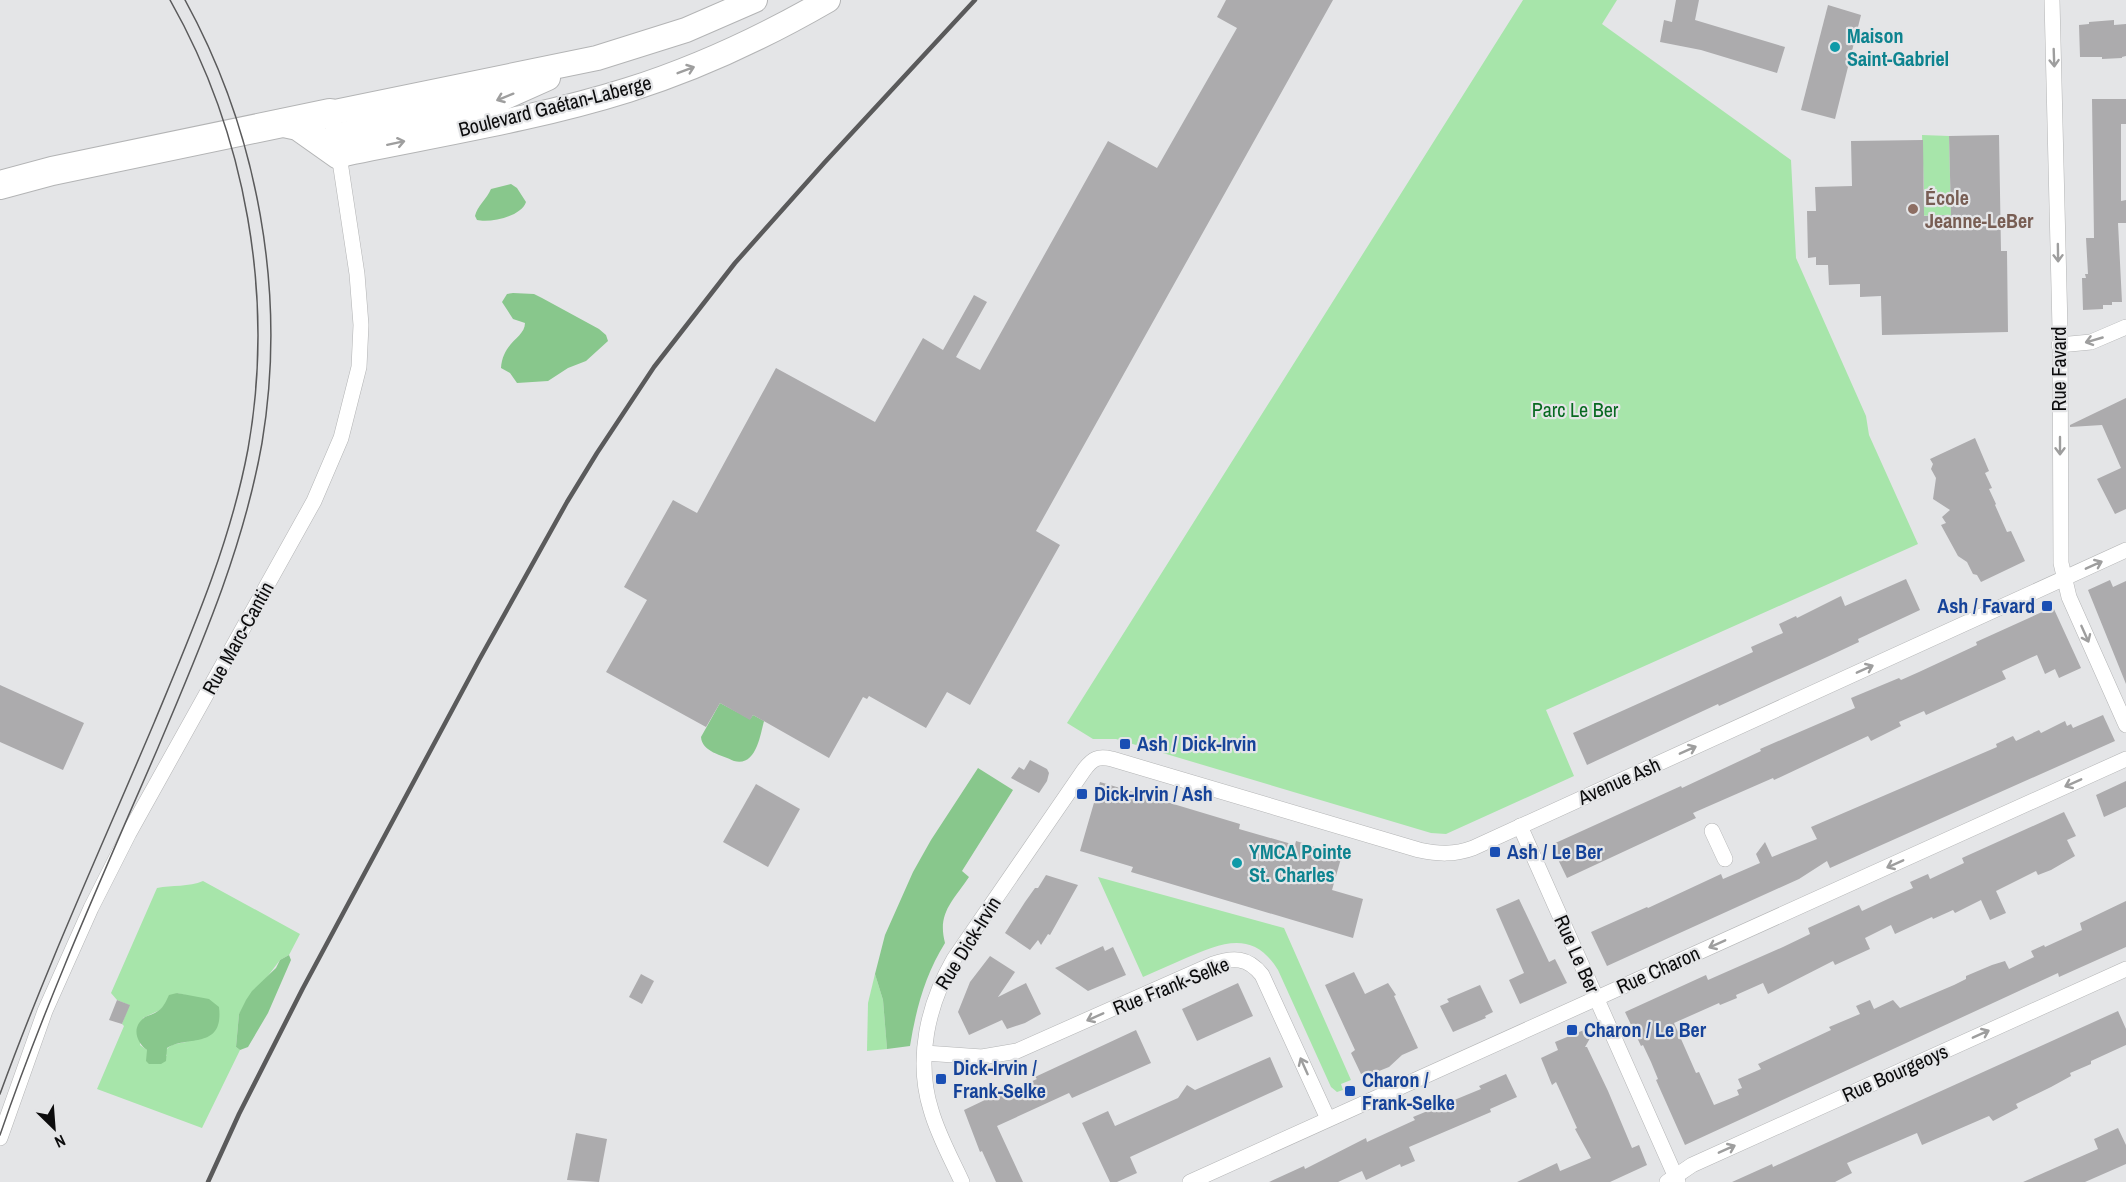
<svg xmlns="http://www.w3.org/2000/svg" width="2126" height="1182" viewBox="0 0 2126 1182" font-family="'Archivo Narrow',sans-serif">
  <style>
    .green { fill: #a7e5aa; fill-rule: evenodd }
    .forest { fill: #88c78c }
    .building { fill: #acabad }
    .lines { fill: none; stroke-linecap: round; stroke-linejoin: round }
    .street-casing { stroke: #b3b4b5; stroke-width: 16 }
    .primary-casing { stroke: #b3b4b5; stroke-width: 26 }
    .highway-casing { stroke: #b3b4b5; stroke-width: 30 }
    .street { stroke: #fff; stroke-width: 15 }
    .primary { stroke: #fff; stroke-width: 24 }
    .highway { stroke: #fff; stroke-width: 28 }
    .tram { stroke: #5a5a5b; stroke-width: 1.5 }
    .rail { stroke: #5a5a5b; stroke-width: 4.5 }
    .oneway { stroke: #9e9e9e }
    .culture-dot { fill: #0f9aa8; stroke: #e4e5e7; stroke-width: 2 }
    .education-dot { fill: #8d6e63; stroke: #e4e5e7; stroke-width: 2 }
    .transit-dot { fill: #1a4fb4; stroke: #e4e5e7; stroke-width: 2 }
    .labels { text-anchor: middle; stroke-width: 4.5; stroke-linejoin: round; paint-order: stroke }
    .culture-label { font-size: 20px; font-weight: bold; fill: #0d838f; stroke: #e4e5e7; text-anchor: start }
    .street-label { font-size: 20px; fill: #0c0c0d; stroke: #e4e5e7 }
    .education-label { font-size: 20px; font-weight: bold; fill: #785e54; stroke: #e4e5e7; text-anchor: start }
    .park-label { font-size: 20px; fill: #086921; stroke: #e4e5e7 }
    .transit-label { font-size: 20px; font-weight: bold; fill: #164399; stroke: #e4e5e7; text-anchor: start }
  </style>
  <rect width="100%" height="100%" fill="#e4e5e7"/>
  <g class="green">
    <path d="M1523 0H1617L1602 24 1791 160 1796 258 1866 416 1869 435 1918 544 1546 710 1574 776 1446 834 1431 833 1116 739H1093L1067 723Z"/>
    <path d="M1922 135 1949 136 1951 215 1914 216 1924 191Z"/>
    <path d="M1098 877 1284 928 1351 1080 1341 1084 1343 1090 1337 1092 1331 1087 1278 970C1253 929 1221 943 1186 958 1172 964 1157 971 1143 977Z"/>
    <path d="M203 881 300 934 289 955 280 960 239 1014 236 1047 240 1050 202 1128 97 1089 124 1026 122 1024 129 1005 117 1000 111 993 157 888C172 885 189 887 203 881ZM177 993 185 995 191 1040C182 1045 171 1041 165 1052L167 1056 147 1050 140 1045 143 1018 160 1010Z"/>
    <path d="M875 974 883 1000 887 1049 867 1051 868 1003Z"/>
  </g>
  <g class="forest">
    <path d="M511 184 517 188 526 202C521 217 490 223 477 220L475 216C477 206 487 199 491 189Z"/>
    <path d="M513 293 534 294 542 298 599 329 606 335 608 341 586 361 568 368 548 381 517 383 510 373 501 368C503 341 525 338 525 323L513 319 502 302 507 294Z"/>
    <path d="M720 703 750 719 753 715 764 721C760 736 756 767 734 761 722 755 702 752 701 737Z"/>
    <path d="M978 768 1013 790 962 871 969 877C953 901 937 913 945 943 925 975 916 1009 910 1046L887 1049 883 1000 875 974 885 935 913 872 931 840Z"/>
    <path d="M289 955 291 960 268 1013 248 1047 240 1050 236 1047 239 1014 246 1000 252 991 276 968 280 960Z"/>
    <path d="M177 993 209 999 219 1007C224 1050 188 1035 167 1048L166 1061 161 1064H149L146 1061 147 1050C136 1042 131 1027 145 1017 149 1015 154 1014 158 1011 164 1007 166 1001 169 995Z"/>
  </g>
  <g class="building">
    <path d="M1226 0H1333L1036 531 1060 545 970 705 947 692 926 728 869 696 867 699 863 697 829 758 753 715 750 720 720 703 706 727 606 672 647 600 624 587 673 500 697 513 776 368 875 422 923 338 943 350 974 295 987 302 956 357 980 370 1108 141 1157 168 1237 28 1217 17Z"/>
    <path d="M1676 0H1699L1695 20 1785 47 1777 73 1701 50 1660 42 1664 20 1672 22Z"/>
    <path d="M1828 5 1861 15 1835 119 1801 110Z"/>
    <path d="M2114 20V25L2126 24V56L2122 57V58L2102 59V57H2080L2079 25 2089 24V22Z"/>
    <path d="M2092 99H2126V124H2121V201L2126 200V223H2118L2122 302H2112V305H2103V309L2083 310 2082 278H2086L2085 274H2088L2086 238H2094Z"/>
    <path d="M1999 135 2001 251H2007L2008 332 1882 335 1881 296 1860 297V284L1829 285 1828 265H1816V257L1808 258 1807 211H1816L1815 187 1852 186 1851 141 1923 140 1924 216 1951 215 1949 136Z"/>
    <path d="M2126 398V509L2115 514 2097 479 2121 468 2102 425 2070 427V425Z"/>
    <path d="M1975 438 1989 471 1985 473 1992 488 1989 489 1996 504 1995 505 2007 532 2011 531 2025 561 1981 582 1977 575 1973 574 1967 562 1958 556 1941 525 1946 523 1942 517 1950 510 1933 499 1936 478 1931 469 1933 464 1930 459Z"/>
    <path d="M1906 579 1920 610 1858 639 1859 642 1827 657 1719 706 1718 704 1587 765 1573 733 1753 652 1751 647 1783 633 1779 624 1796 616 1797 618 1841 596 1845 606Z"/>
    <path d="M2110 580 2113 587 2126 581V684L2088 590Z"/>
    <path d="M2053 607 2081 668 2059 678 2055 669 2045 674 2037 655 2002 671 2006 679 1926 715 1924 711 1899 722 1901 726 1871 741 1868 736 1774 780 1773 778 1693 813 1696 818 1567 878 1551 845 1681 786 1682 788 1761 751 1760 749 1855 708 1851 698 1899 678 1901 680 1919 672 1977 645 1976 642Z"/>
    <path d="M0 685 84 723 63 770 0 742Z"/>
    <path d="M2103 715 2115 741 1830 868 1827 861 1799 879 1607 966 1591 932 1647 907 1648 908 1721 874 1723 879 1760 863 1756 854 1765 842 1772 857 1817 839 1811 827 1997 747 1996 744 2013 736 2016 741 2039 730 2041 733 2065 721 2067 726 2071 724 2073 728Z"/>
    <path d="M1030 760 1047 769 1049 773 1047 781 1039 793 1011 778 1019 767 1024 770Z"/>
    <path d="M2126 781V807L2104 817 2096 795Z"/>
    <path d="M1100 782 1240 824 1239 829 1295 845 1296 841 1342 855 1332 890 1363 899 1353 938 1131 872 1133 867 1080 851Z"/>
    <path d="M756 784 800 809 768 867 723 842Z"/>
    <path d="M2064 812 2076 836 2067 840 2075 856 2051 870 2038 875 2036 871 1996 891 2006 913 1990 920 1981 900 1955 913 1953 910 1933 919 1932 917 1895 934 1891 925 1865 938 1870 949 1835 965 1833 961 1768 994 1763 983 1736 995 1737 998 1720 1005 1719 1003 1674 1023 1696 1073 1699 1072 1714 1105 1739 1095 1737 1090 1742 1088 1738 1079 1761 1069 1758 1064 1831 1030 1829 1027 1860 1014 1856 1006 1870 1000 1874 1009 1893 1000 1900 1008 1954 985 1966 979V976L1992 965 2005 961 2009 969 2034 957 2031 951 2044 945 2045 947 2082 930 2080 923 2126 901V947L2059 977 2058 973 2006 997 1685 1145 1656 1080 1658 1079 1651 1062 1643 1045 1641 1046 1625 1012 1706 975 1708 980 1783 947 1810 934 1808 928 1859 905 1862 911 1890 898 1913 888 1910 882 1928 874 1930 879 1964 863 1962 858Z"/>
    <path d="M1046 875 1078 885 1050 935 1048 934 1041 945 1038 940 1030 950 1005 933 1025 902 1035 888H1038Z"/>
    <path d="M1519 899 1549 962 1555 959 1567 983 1520 1004 1509 980 1524 973 1496 909Z"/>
    <path d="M1103 946 1105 951 1113 947 1126 975 1088 991 1055 968Z"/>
    <path d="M990 956 1015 972 998 997 1026 983 1041 1014 1025 1023 1007 1029 1002 1020 969 1035 958 1012 970 982Z"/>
    <path d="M1354 972 1365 994 1388 983 1396 995 1394 996 1418 1048 1402 1055 1389 1067 1379 1071 1370 1073 1368 1071 1361 1074 1351 1053 1355 1050 1325 985Z"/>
    <path d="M641 974 654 981 642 1004 629 997Z"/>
    <path d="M1238 983 1253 1016 1197 1041 1182 1009Z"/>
    <path d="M1480 985 1493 1012 1485 1016 1486 1018 1453 1032 1440 1006 1449 1002 1447 999Z"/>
    <path d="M117 1000 130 1005 122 1024 109 1020Z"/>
    <path d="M2118 1011 2126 1029V1045L2091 1061V1064L2070 1073 2071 1076 2051 1087 2016 1104 2018 1108 1993 1121 1989 1116 1922 1145 1917 1133 1847 1163 1852 1173 1835 1182H1732L1772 1164 1773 1167Z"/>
    <path d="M1136 1030 1151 1063 1072 1098 1069 1093 997 1126 1023 1182H996L982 1151 980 1152 964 1110 1010 1088 1011 1090 1037 1079 1035 1077Z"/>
    <path d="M1584 1030 1593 1033 1585 1047H1587L1608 1091 1632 1148 1639 1145 1647 1165 1610 1182H1517L1557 1163 1560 1171 1591 1158 1575 1129 1577 1128 1556 1082 1552 1085 1541 1058 1558 1050 1555 1042Z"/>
    <path d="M1270 1057 1283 1087 1130 1157 1137 1173 1117 1182H1110L1082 1123 1108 1111 1115 1126 1178 1098 1187 1085 1195 1090Z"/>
    <path d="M1506 1074 1517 1097 1490 1109 1491 1112 1409 1147 1415 1161 1401 1167 1400 1164 1366 1180 1362 1171 1338 1182H1269L1304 1166 1305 1169 1366 1138 1367 1142 1415 1120 1413 1117 1481 1089 1479 1086Z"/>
    <path d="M2118 1128 2126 1145V1164L2085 1182H2023L2098 1149 2094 1139Z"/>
    <path d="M576 1133 607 1139 599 1182 567 1180Z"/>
  </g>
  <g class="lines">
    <g class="street-casing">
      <g id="street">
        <path d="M2052 0 2060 329 2061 563 2069 597 2126 725"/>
        <path d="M2059 345 2091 342 2126 327"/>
        <path d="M1520 826 1678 1182"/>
        <path d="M1712 831 1725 859"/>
        <path d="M925 1053 982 1057 1017 1051 1213 964C1233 957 1248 957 1262 975L1328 1119"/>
        <path d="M0 1138 45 1011 91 908 129 833 314 501 341 438 359 367 361 325 357 274 338 148"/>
        <path d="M962 1182C951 1158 938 1135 931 1110 915 1059 928 1004 954 959L1084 770C1093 758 1098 756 1112 759L1419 850C1438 854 1454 855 1473 848L2126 550"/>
        <path d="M1190 1182 2126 759"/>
        <path d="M1667 1182 1692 1165 2126 969"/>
      </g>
    </g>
    <g class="primary-casing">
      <g id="primary">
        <path d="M330 113 597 58 686 30 755 0"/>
        <path d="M335 136 499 100 548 78"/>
        <path d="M339 155C434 135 536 119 628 90 698 68 764 37 828 0"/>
      </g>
    </g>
    <g class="highway-casing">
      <g id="highway">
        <path d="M284 123 298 126 339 155"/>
        <path d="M0 185 52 171 330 113"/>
      </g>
    </g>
    <use href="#street" class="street"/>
    <use href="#primary" class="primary"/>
    <use href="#highway" class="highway"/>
    <g class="tram">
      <path d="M0 1094C46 968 102 846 154 723 191 634 230 545 248 449 275 297 246 134 170 0"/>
      <path d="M0 1135C45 1004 102 877 157 750 199 650 243 551 262 443 287 293 258 133 185 0"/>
    </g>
    <path class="rail" d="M208 1182 239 1114 303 988 479 660 567 502 597 453 654 367 735 263 825 162 975 0"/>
  </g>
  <defs><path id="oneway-shaft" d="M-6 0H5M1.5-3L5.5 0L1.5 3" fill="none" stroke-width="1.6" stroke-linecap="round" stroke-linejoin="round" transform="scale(1.5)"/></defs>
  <g class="oneway">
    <use href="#oneway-shaft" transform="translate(2054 58) rotate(88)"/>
    <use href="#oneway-shaft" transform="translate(686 70) rotate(-21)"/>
    <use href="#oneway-shaft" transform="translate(505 97) rotate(158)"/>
    <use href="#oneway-shaft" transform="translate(396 143) rotate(-12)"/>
    <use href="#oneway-shaft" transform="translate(2058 253) rotate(89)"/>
    <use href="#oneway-shaft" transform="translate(2094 340) rotate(164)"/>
    <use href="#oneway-shaft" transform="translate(2060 446) rotate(90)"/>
    <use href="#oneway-shaft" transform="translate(2094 565) rotate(-24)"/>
    <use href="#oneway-shaft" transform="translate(2085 634) rotate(66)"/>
    <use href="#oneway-shaft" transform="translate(1865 669) rotate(-24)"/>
    <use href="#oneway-shaft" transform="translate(1688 750) rotate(-24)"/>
    <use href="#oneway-shaft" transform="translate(2073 783) rotate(156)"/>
    <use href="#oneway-shaft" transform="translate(1895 864) rotate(156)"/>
    <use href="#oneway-shaft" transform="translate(1717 944) rotate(156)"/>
    <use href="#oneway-shaft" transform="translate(1095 1017) rotate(156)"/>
    <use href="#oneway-shaft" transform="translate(1981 1034) rotate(-24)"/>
    <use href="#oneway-shaft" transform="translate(1304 1066) rotate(-114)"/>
    <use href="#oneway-shaft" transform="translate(1727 1149) rotate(-24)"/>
  </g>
  <g class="culture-dot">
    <circle cx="1835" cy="47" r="6"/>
    <circle cx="1237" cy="863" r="6"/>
  </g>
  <circle class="education-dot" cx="1913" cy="209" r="6"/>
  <g class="transit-dot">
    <rect x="2041" y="600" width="12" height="12" rx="3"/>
    <rect x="1119" y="738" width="12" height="12" rx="3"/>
    <rect x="1076" y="788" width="12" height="12" rx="3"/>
    <rect x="1489" y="846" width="12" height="12" rx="3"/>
    <rect x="1566" y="1024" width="12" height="12" rx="3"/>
    <rect x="935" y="1073" width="12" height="12" rx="3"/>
    <rect x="1344" y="1085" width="12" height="12" rx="3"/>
  </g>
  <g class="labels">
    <g class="culture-label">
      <text x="1847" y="43">Maison<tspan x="1847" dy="23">Saint-Gabriel</tspan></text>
      <text x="1249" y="859">YMCA Pointe<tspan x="1249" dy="23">St. Charles</tspan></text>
    </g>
    <g class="street-label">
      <text transform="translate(555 106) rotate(-14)" y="7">Boulevard Gaétan-Laberge</text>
      <text transform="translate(2059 369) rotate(-90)" y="7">Rue Favard</text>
      <text transform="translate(238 638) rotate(-61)" y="7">Rue Marc-Cantin</text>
      <text transform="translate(1619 781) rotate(-24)" y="7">Avenue Ash</text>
      <text transform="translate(968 943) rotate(-58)" y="7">Rue Dick-Irvin</text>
      <text transform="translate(1577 954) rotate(66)" y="7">Rue Le Ber</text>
      <text transform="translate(1658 970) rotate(-24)" y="7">Rue Charon</text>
      <text transform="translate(1171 986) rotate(-22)" y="7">Rue Frank-Selke</text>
      <text transform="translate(1895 1073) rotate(-24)" y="7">Rue Bourgeoys</text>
    </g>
    <g class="education-label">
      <text x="1925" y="205">École<tspan x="1925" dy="23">Jeanne-LeBer</tspan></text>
    </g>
    <g class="park-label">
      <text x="1575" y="417">Parc Le Ber</text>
    </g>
    <g class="transit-label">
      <text x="2035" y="613" text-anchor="end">Ash / Favard</text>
      <text x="1137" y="751">Ash / Dick-Irvin</text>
      <text x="1094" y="801">Dick-Irvin / Ash</text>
      <text x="1507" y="859">Ash / Le Ber</text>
      <text x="1584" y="1037">Charon / Le Ber</text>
      <text x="953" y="1075">Dick-Irvin /<tspan x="953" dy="23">Frank-Selke</tspan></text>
      <text x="1362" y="1087">Charon /<tspan x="1362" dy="23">Frank-Selke</tspan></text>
    </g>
  </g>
  <g transform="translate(54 1128) rotate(155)" stroke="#e4e5e7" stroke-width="4.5" paint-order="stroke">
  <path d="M0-4.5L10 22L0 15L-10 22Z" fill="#0c0c0d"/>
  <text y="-9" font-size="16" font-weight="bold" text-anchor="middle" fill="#0c0c0d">N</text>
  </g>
</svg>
